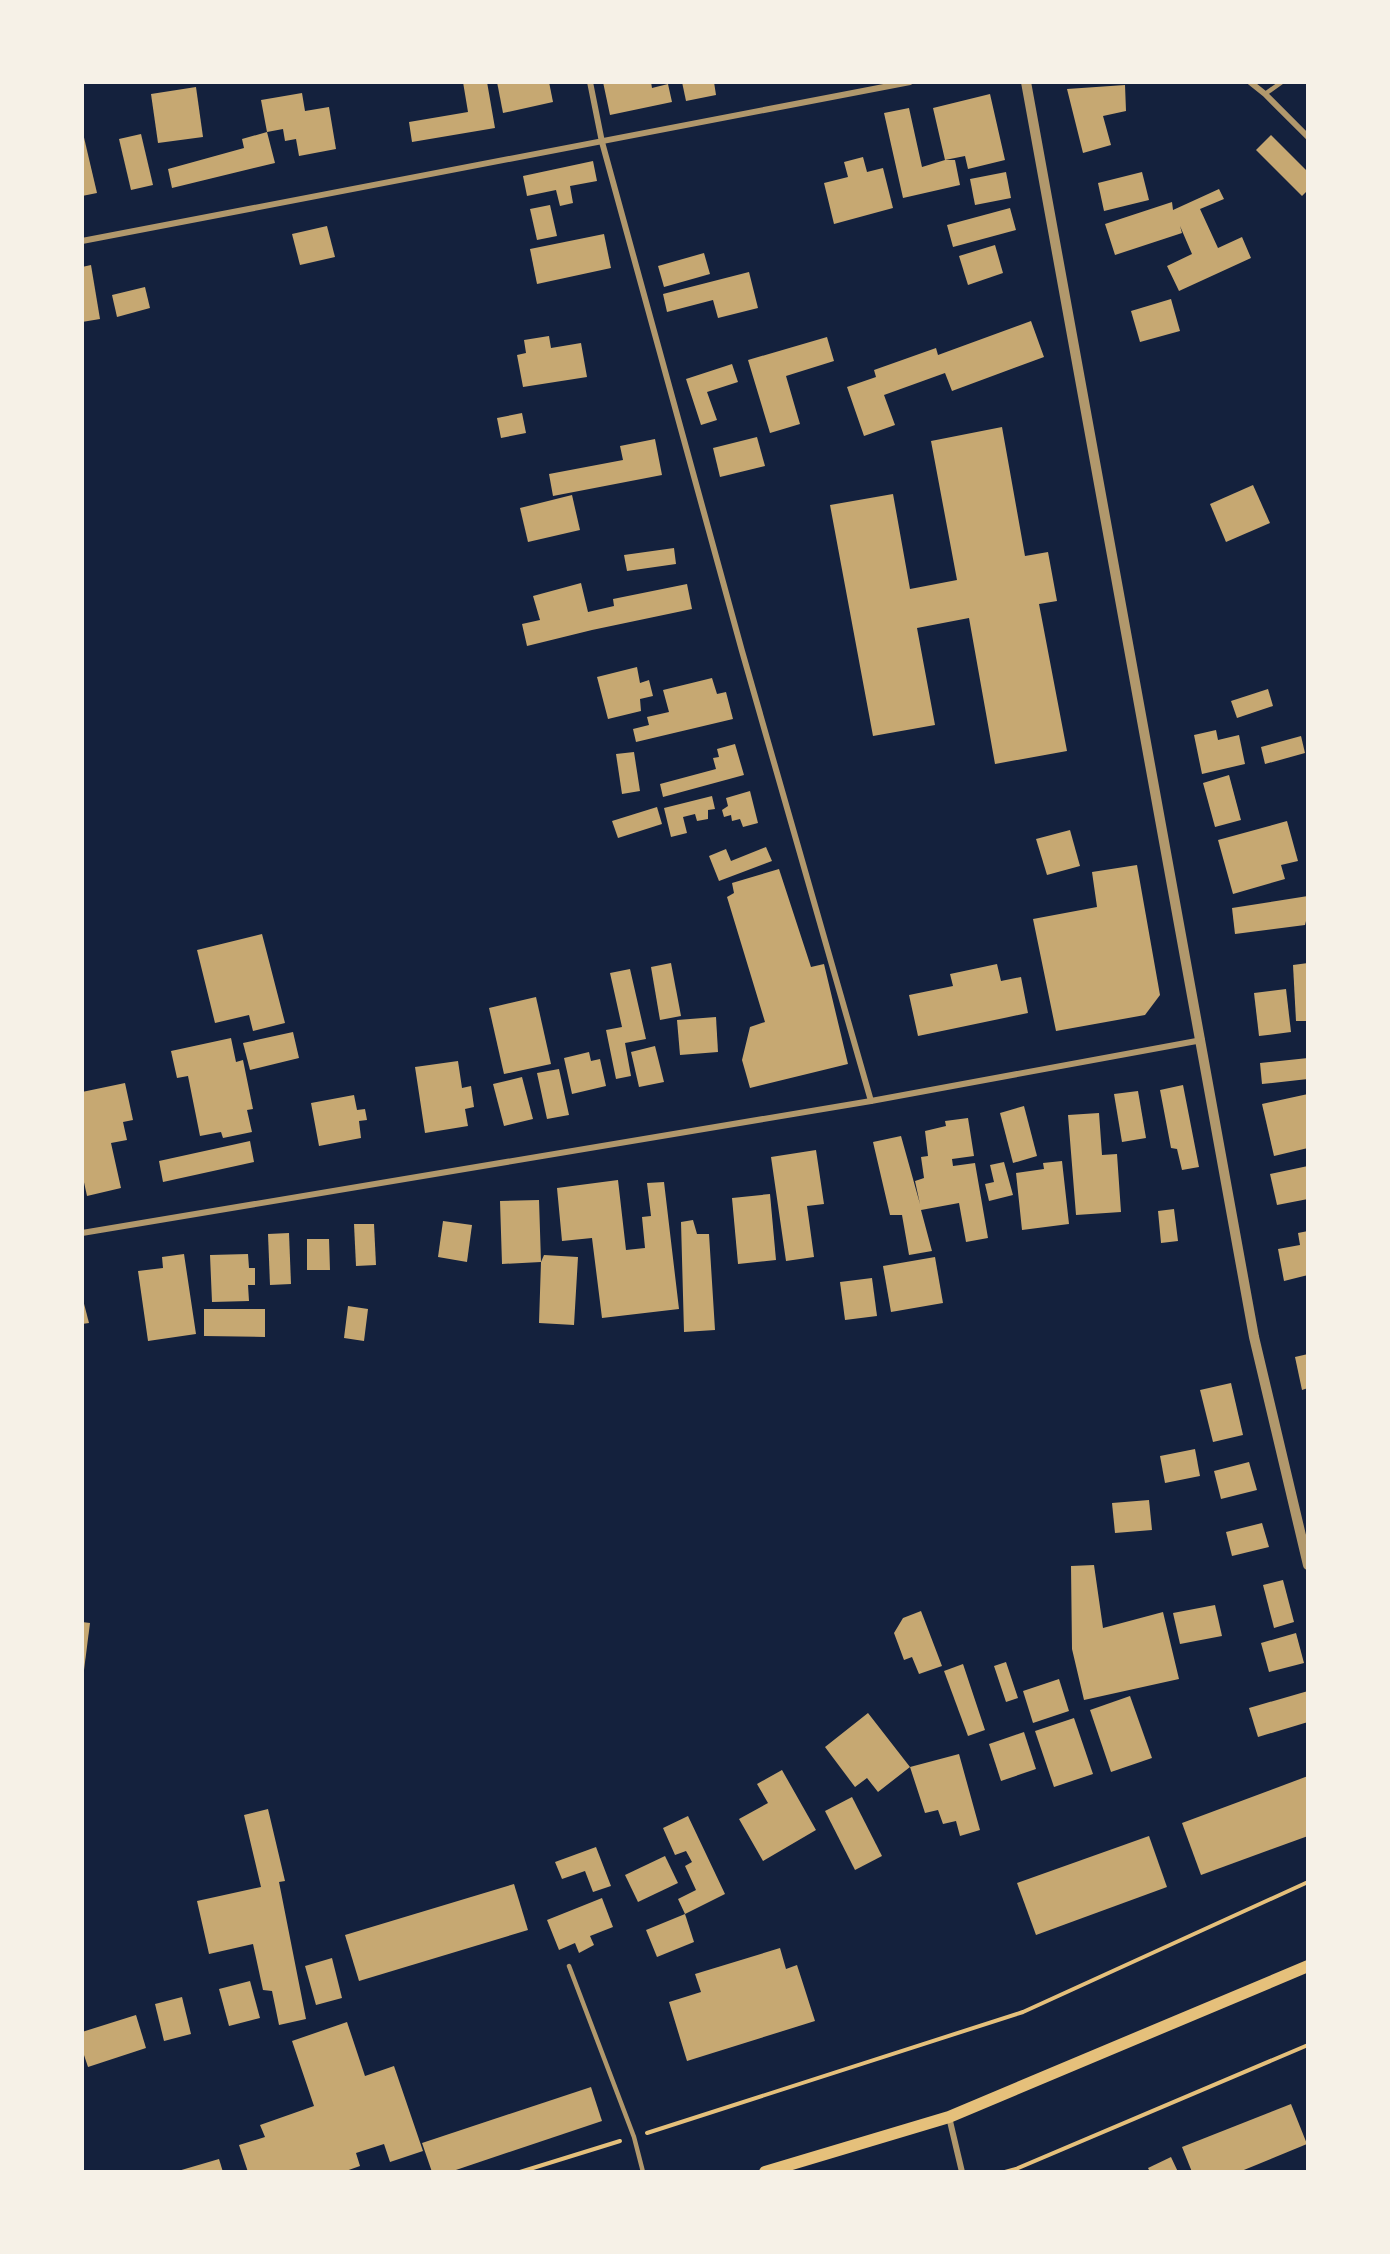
<svg xmlns="http://www.w3.org/2000/svg" width="1390" height="2254" viewBox="0 0 1390 2254" font-family="Lato,sans-serif">
  <style>
    .building { fill: #c6a872 }
    .lines { fill: none; stroke-linecap: round; stroke-linejoin: round }
    .path { stroke: #e5c07b; stroke-width: 4 }
    .service { stroke: #b1986c; stroke-width: 4.5 }
    .minor { stroke: #b1986c; stroke-width: 6 }
    .tertiary { stroke: #b1986c; stroke-width: 10 }
    .secondary { stroke: #e5c07b; stroke-width: 12 }
  </style>
  <rect width="100%" height="100%" fill="#14213d"/>
  <g class="building">
    <path d="M463 82H487L495 128 412 142 409 122 468 112Z"/>
    <path d="M497 82H549L553 102 503 113Z"/>
    <path d="M603 82H651L652 88 668 84 672 102 610 115Z"/>
    <path d="M682 82H714L716 95 686 101Z"/>
    <path d="M1125 85 1126 111 1103 116 1111 145 1083 153 1067 89Z"/>
    <path d="M196 87 203 137 158 143 151 94Z"/>
    <path d="M302 93 305 111 329 107 336 149 299 156 296 139 285 141 283 129 267 132 261 100Z"/>
    <path d="M990 94 1005 160 968 169 965 156 945 160H955L960 185 903 198 884 113 909 108 922 167 945 160 933 108Z"/>
    <path d="M82 129 97 193 82 196Z"/>
    <path d="M267 132 275 163 172 188 168 169 244 148 242 139Z"/>
    <path d="M141 134 153 185 131 190 119 139Z"/>
    <path d="M1271 135 1308 172V190L1302 196 1256 150Z"/>
    <path d="M863 157 867 172 883 168 893 208 834 224 824 183 848 177 844 162Z"/>
    <path d="M593 161 597 181 570 186 573 203 560 206 556 190 527 196 523 176Z"/>
    <path d="M1006 172 1011 198 975 205 970 179Z"/>
    <path d="M1142 172 1149 200 1104 211 1098 183Z"/>
    <path d="M1219 189 1224 199 1200 209 1218 248 1242 237 1251 258 1179 291 1167 266 1192 254 1180 226 1182 233 1115 255 1105 224 1172 202 1173 210Z"/>
    <path d="M550 205 557 236 537 240 530 209Z"/>
    <path d="M1010 208 1016 230 953 247 947 225Z"/>
    <path d="M327 226 335 257 300 265 292 234Z"/>
    <path d="M604 234 611 268 537 284 530 249Z"/>
    <path d="M995 245 1003 273 968 285 959 256Z"/>
    <path d="M704 253 710 274 664 287 658 266Z"/>
    <path d="M91 265 100 319 82 322V267Z"/>
    <path d="M749 272 758 308 718 318 713 300 667 312 663 294Z"/>
    <path d="M145 287 150 308 117 317 112 295Z"/>
    <path d="M1171 299 1180 331 1140 342 1131 311Z"/>
    <path d="M1031 321 1044 357 952 391 945 373 884 395 895 425 864 436 847 387 876 377 874 370 936 348 938 355Z"/>
    <path d="M549 336 551 348 581 343 587 377 523 387 517 355 526 353 524 340Z"/>
    <path d="M827 337 834 361 786 376 800 424 770 433 748 360Z"/>
    <path d="M732 364 738 382 707 392 717 420 701 425 686 379Z"/>
    <path d="M522 413 526 433 501 438 497 418Z"/>
    <path d="M1002 427 1025 556 1048 552 1057 601 1039 604 1067 751 995 764 969 618 917 628 935 725 873 736 830 505 893 494 910 589 957 580 931 441Z"/>
    <path d="M757 437 765 466 720 477 713 448Z"/>
    <path d="M655 439 662 475 553 496 549 474 623 460 620 446Z"/>
    <path d="M1253 485 1270 523 1226 542 1210 504Z"/>
    <path d="M572 495 580 530 528 542 520 508Z"/>
    <path d="M674 548 676 564 627 571 624 555Z"/>
    <path d="M581 583 588 612 614 606 613 599 687 584 692 609 592 630 527 646 522 624 540 620 533 596Z"/>
    <path d="M637 667 640 683 649 680 653 696 640 699 641 711 608 719 597 677Z"/>
    <path d="M712 678 717 694 726 692 733 719 636 742 633 729 649 725 647 717 669 712 663 690Z"/>
    <path d="M1268 689 1273 706 1237 718 1231 701Z"/>
    <path d="M1216 730 1218 740 1239 735 1245 764 1202 774 1194 735Z"/>
    <path d="M1301 736 1305 753 1265 764 1261 747Z"/>
    <path d="M735 744 744 775 663 797 660 784 716 769 713 758 719 757 717 749Z"/>
    <path d="M634 752 640 791 622 794 616 754Z"/>
    <path d="M1229 775 1241 820 1215 827 1203 783Z"/>
    <path d="M750 791 758 823 743 827 740 819 732 821 731 815 724 817 722 810 728 806 726 798Z"/>
    <path d="M712 796 715 809 708 810V819L697 821 695 814 683 817 687 833 671 837 664 808Z"/>
    <path d="M657 807 662 824 618 838 612 821Z"/>
    <path d="M1287 821 1298 861 1281 865 1285 879 1233 894 1218 840Z"/>
    <path d="M1070 830 1080 866 1047 875 1036 839Z"/>
    <path d="M766 847 772 861 719 881 709 856 726 849 731 861Z"/>
    <path d="M1137 865 1160 995 1145 1015 1056 1031 1033 919 1097 907 1092 872Z"/>
    <path d="M779 869 811 967 824 964 848 1064 750 1088 742 1060 750 1027 765 1022 727 897 734 893 732 883Z"/>
    <path d="M1308 896V913L1305 925 1235 934 1232 908Z"/>
    <path d="M262 934 285 1023 253 1031 249 1015 215 1023 197 950Z"/>
    <path d="M671 963 681 1016 660 1020 651 967Z"/>
    <path d="M1308 963V1021H1296L1293 965Z"/>
    <path d="M997 964 1001 981 1021 977 1028 1013 918 1036 909 995 953 986 950 974Z"/>
    <path d="M630 969 646 1039 625 1043 631 1076 616 1079 606 1030 622 1027 610 973Z"/>
    <path d="M1286 989 1291 1032 1259 1036 1254 993Z"/>
    <path d="M536 997 551 1064 504 1074 489 1008Z"/>
    <path d="M716 1017 718 1052 680 1055 677 1020Z"/>
    <path d="M293 1032 299 1058 250 1070 243 1043Z"/>
    <path d="M231 1038 236 1062 243 1060 253 1109 247 1110 252 1132 223 1138 221 1132 200 1136 188 1076 177 1078 171 1051Z"/>
    <path d="M655 1046 664 1082 639 1087 631 1052Z"/>
    <path d="M589 1052 591 1061 600 1059 606 1086 572 1094 564 1058Z"/>
    <path d="M1308 1058V1079L1262 1084 1260 1063Z"/>
    <path d="M458 1061 462 1088 471 1086 474 1107 465 1109 468 1126 425 1133 415 1067Z"/>
    <path d="M559 1069 569 1115 547 1119 537 1073Z"/>
    <path d="M522 1077 533 1119 504 1126 493 1084Z"/>
    <path d="M125 1083 133 1120 123 1122 127 1140 111 1143 121 1188 87 1196 82 1173V1092Z"/>
    <path d="M1183 1085 1199 1167 1182 1170 1177 1149 1171 1148 1160 1090Z"/>
    <path d="M1138 1091 1146 1138 1122 1142 1114 1094Z"/>
    <path d="M1308 1094V1148L1274 1156 1262 1104Z"/>
    <path d="M354 1095 357 1110 365 1109 367 1120 359 1121 361 1138 319 1146 311 1103Z"/>
    <path d="M1024 1106 1037 1156 1013 1163 1000 1113Z"/>
    <path d="M1099 1113 1102 1155 1117 1154 1121 1212 1076 1215 1068 1115Z"/>
    <path d="M968 1118 974 1156 952 1159 953 1166 975 1163 988 1238 966 1242 959 1203 921 1210 932 1251 909 1255 902 1215H890L873 1142 901 1136 920 1204 915 1181 924 1178 921 1157 928 1156 925 1131 946 1126 945 1121Z"/>
    <path d="M250 1141 254 1162 163 1182 159 1161Z"/>
    <path d="M816 1150 824 1204 807 1206 814 1257 786 1261 771 1157Z"/>
    <path d="M1062 1161 1069 1224 1022 1230 1016 1173 1044 1169 1043 1163Z"/>
    <path d="M1004 1162 1013 1195 989 1201 985 1184 994 1182 990 1165Z"/>
    <path d="M1308 1166V1199L1277 1205 1270 1174Z"/>
    <path d="M618 1180 626 1250 645 1248 642 1217 651 1216 647 1183 664 1182 679 1309 602 1318 592 1238 562 1241 557 1188Z"/>
    <path d="M770 1194 776 1260 738 1264 732 1198Z"/>
    <path d="M539 1200 541 1262 544 1255 578 1257 574 1325 539 1323 541 1262 502 1264 500 1201Z"/>
    <path d="M1174 1209 1178 1241 1161 1243 1158 1211Z"/>
    <path d="M693 1220 697 1234H709L715 1330 684 1332 681 1222Z"/>
    <path d="M443 1221 472 1225 467 1262 438 1257Z"/>
    <path d="M354 1224H374L376 1265 356 1266Z"/>
    <path d="M1308 1231V1275L1284 1281 1278 1249 1300 1245 1298 1233Z"/>
    <path d="M289 1233 291 1284 270 1285 268 1234Z"/>
    <path d="M307 1239H329L330 1270H307Z"/>
    <path d="M184 1254 196 1334 148 1341 138 1271 163 1268 162 1257Z"/>
    <path d="M248 1254 249 1268H255V1285H248L249 1301 212 1302 210 1255Z"/>
    <path d="M935 1257 943 1303 891 1312 883 1266Z"/>
    <path d="M872 1278 877 1316 845 1320 840 1282Z"/>
    <path d="M82 1296 89 1323 82 1324Z"/>
    <path d="M348 1306 368 1309 364 1341 344 1338Z"/>
    <path d="M204 1309H265V1337L204 1336Z"/>
    <path d="M1308 1354V1388L1302 1390 1295 1357Z"/>
    <path d="M1231 1383 1243 1435 1213 1442 1200 1390Z"/>
    <path d="M1195 1449 1200 1476 1165 1483 1160 1456Z"/>
    <path d="M1249 1462 1257 1490 1221 1499 1214 1471Z"/>
    <path d="M1149 1500 1152 1530 1115 1533 1112 1503Z"/>
    <path d="M1262 1523 1269 1547 1232 1556 1226 1532Z"/>
    <path d="M1094 1565 1103 1628 1163 1612 1179 1679 1084 1700 1072 1649 1071 1566Z"/>
    <path d="M1283 1580 1294 1622 1274 1628 1263 1585Z"/>
    <path d="M1215 1605 1222 1636 1180 1644 1173 1613Z"/>
    <path d="M921 1611 942 1666 919 1674 912 1657 904 1660 894 1633 903 1618Z"/>
    <path d="M82 1622 90 1623 84 1670H82Z"/>
    <path d="M1296 1633 1304 1663 1269 1672 1261 1643Z"/>
    <path d="M1006 1662 1018 1698 1006 1702 994 1666Z"/>
    <path d="M963 1664 985 1730 968 1736 944 1671Z"/>
    <path d="M1059 1679 1069 1711 1033 1723 1023 1691Z"/>
    <path d="M1308 1691V1722L1258 1737 1249 1708Z"/>
    <path d="M1130 1696 1152 1758 1111 1772 1090 1710Z"/>
    <path d="M868 1713 910 1767 878 1792 867 1778 855 1787 825 1747Z"/>
    <path d="M1074 1718 1093 1774 1054 1787 1035 1731Z"/>
    <path d="M1024 1732 1036 1769 1001 1781 989 1744Z"/>
    <path d="M959 1754 980 1830 960 1836 956 1821 943 1824 938 1810 925 1813 910 1767Z"/>
    <path d="M782 1770 816 1830 763 1861 739 1819 768 1803 757 1784Z"/>
    <path d="M1308 1776V1836L1201 1875 1182 1823Z"/>
    <path d="M852 1797 882 1856 855 1870 825 1811Z"/>
    <path d="M268 1809 285 1881 279 1882 306 2019 279 2025 272 1991 263 1990 253 1944 209 1954 197 1901 261 1887 244 1815Z"/>
    <path d="M688 1816 725 1894 685 1914 678 1899 696 1890 685 1866 692 1862 686 1851 675 1855 663 1828Z"/>
    <path d="M1149 1836 1167 1887 1036 1935 1017 1883Z"/>
    <path d="M596 1847 611 1886 593 1892 585 1871 562 1879 555 1862Z"/>
    <path d="M665 1856 678 1883 638 1902 625 1875Z"/>
    <path d="M514 1884 528 1930 359 1981 345 1935Z"/>
    <path d="M602 1898 613 1927 590 1936 594 1945 579 1953 575 1943 559 1950 547 1920Z"/>
    <path d="M685 1914 694 1942 657 1957 646 1930Z"/>
    <path d="M780 1948 786 1969 797 1965 815 2021 687 2061 669 2002 701 1992 695 1974Z"/>
    <path d="M332 1958 342 1998 316 2005 305 1966Z"/>
    <path d="M250 1981 260 2018 229 2026 219 1989Z"/>
    <path d="M182 1997 191 2034 164 2041 155 2004Z"/>
    <path d="M136 2015 146 2048 88 2067 82 2049V2032Z"/>
    <path d="M347 2022 365 2076 394 2066 423 2151 390 2162 384 2144 356 2153 360 2166 343 2172H248L239 2145 265 2137 260 2125 314 2106 292 2041Z"/>
    <path d="M591 2087 602 2121 450 2172H432L422 2143Z"/>
    <path d="M1291 2104 1307 2144 1239 2172H1192L1182 2147Z"/>
    <path d="M1171 2157 1178 2172H1150L1148 2168Z"/>
    <path d="M219 2159 223 2172H178V2171Z"/>
  </g>
  <g class="lines">
    <g class="path">
      <path d="M647 2133 1023 2012 1308 1882"/>
      <path d="M520 2172 620 2141"/>
      <path d="M1005 2172 1016 2169 1308 2045"/>
    </g>
    <g class="service">
      <path d="M1265 94 1282 82"/>
      <path d="M569 1966 634 2137 643 2172"/>
    </g>
    <g class="minor">
      <path d="M590 82 602 142 742 651 871 1101"/>
      <path d="M1250 82 1265 94 1308 137"/>
      <path d="M82 241 910 82"/>
      <path d="M82 1233 871 1101 1202 1040"/>
      <path d="M949 2117 962 2172"/>
    </g>
    <path class="tertiary" d="M1026 82 1254 1337 1308 1565"/>
    <path class="secondary" d="M765 2172 949 2117 1308 1966"/>
  </g>
  <rect width="1390" height="2254" fill="none" stroke="#f6f1e7" stroke-width="168"/>
</svg>
